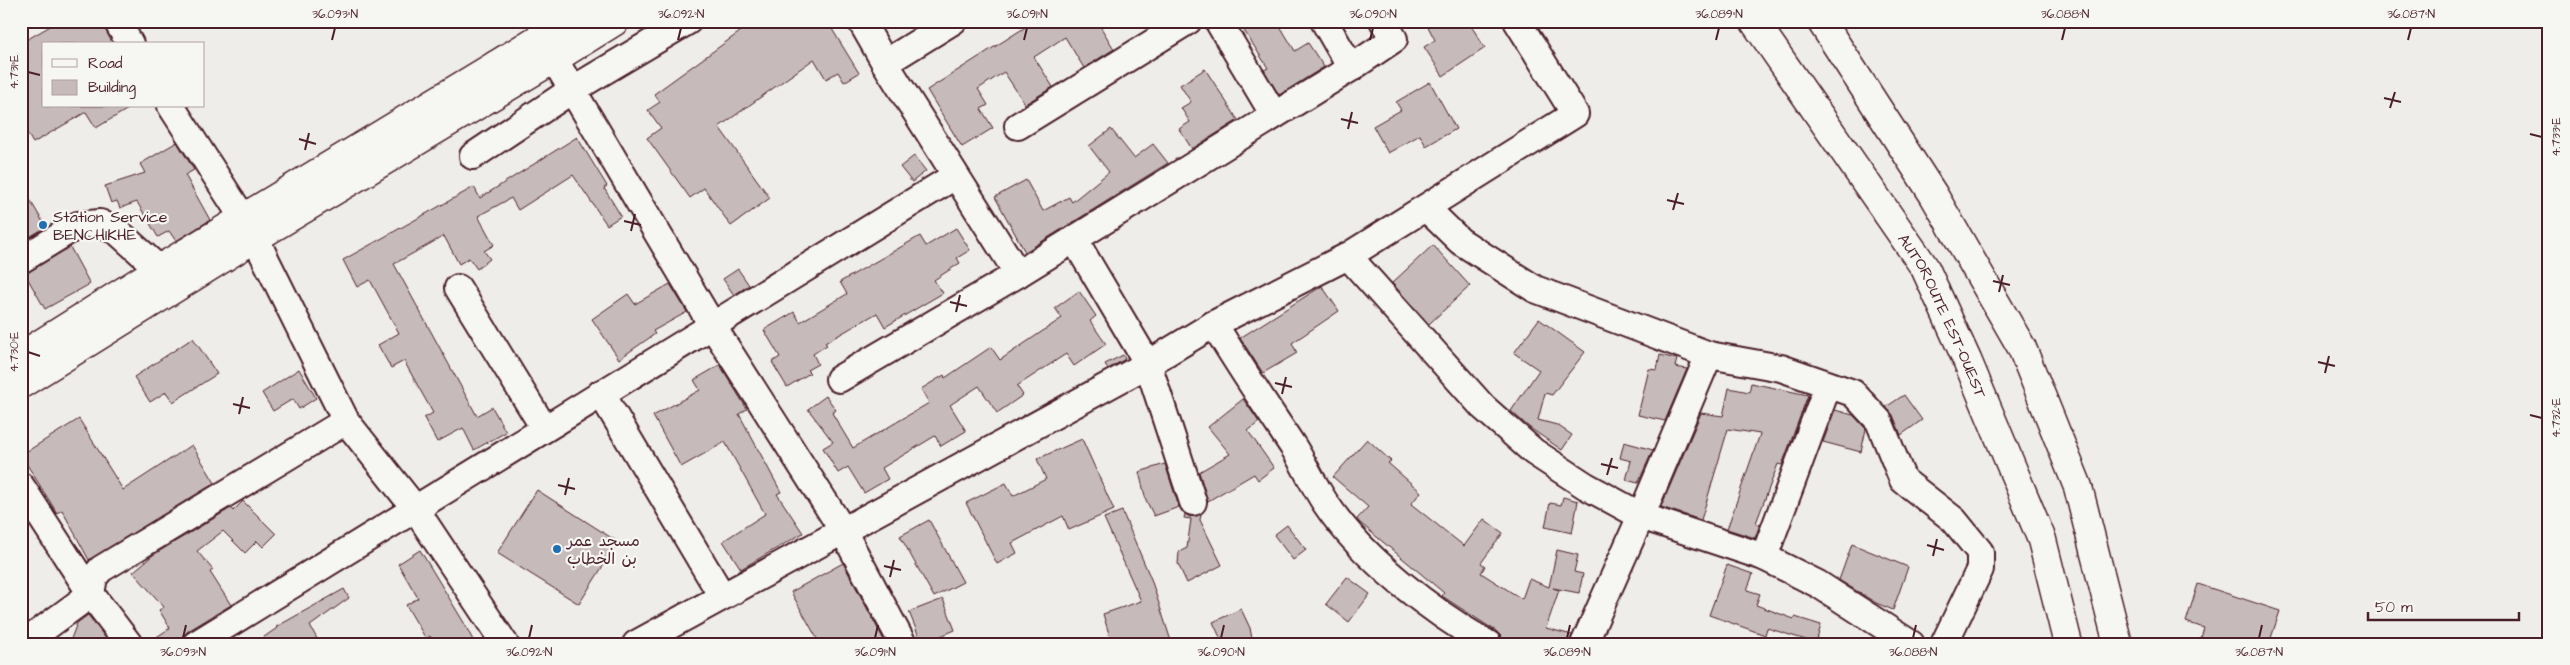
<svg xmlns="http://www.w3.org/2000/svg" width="2570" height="665" viewBox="0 0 2570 665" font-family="'Architects Daughter','Playpen Sans Arabic',sans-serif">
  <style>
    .building { fill: #c6babb; stroke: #4a1f2b }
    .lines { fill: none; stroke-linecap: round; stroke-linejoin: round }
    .minor-casing { stroke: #4a1f2b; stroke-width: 30 }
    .major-casing { stroke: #4a1f2b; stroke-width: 31 }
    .highway-casing { stroke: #4a1f2b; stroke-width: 31 }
    .minor { stroke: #f6f6f2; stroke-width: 26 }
    .major { stroke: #f6f6f2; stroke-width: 28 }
    .highway { stroke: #f6f6f2; stroke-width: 28 }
    .ticks { fill: none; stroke: #4a1f2b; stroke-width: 2 }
    .poi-dot { fill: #1f6fb2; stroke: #f6f6f2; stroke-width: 2 }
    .labels { text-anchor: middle; stroke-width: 4.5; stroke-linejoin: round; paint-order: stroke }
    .poi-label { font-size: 16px; fill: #4a1f2b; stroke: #f6f6f2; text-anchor: start }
    .street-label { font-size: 16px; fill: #4a1f2b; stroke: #f6f6f2 }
    .neatline { fill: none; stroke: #4a1f2b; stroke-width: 2 }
    .ticks-label { font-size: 12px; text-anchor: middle; fill: #4a1f2b }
  </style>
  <rect width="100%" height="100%" fill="#efedea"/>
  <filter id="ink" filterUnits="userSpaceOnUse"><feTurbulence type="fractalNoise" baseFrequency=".02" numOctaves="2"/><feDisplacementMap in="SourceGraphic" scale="10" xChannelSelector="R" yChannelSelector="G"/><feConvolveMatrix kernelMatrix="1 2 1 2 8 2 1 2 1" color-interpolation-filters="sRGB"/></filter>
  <g filter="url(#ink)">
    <g class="building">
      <path d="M59 21H101L113 44H44V106H133L96 128 86 112 33 143 21 123V43Z"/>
      <path d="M755 21H827L859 73 844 82 838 72 826 79 814 59 719 127 770 198 731 226 704 188 690 198 647 138 661 128 648 110 660 102 654 94Z"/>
      <path d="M1035 21H1097L1114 49 1084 68 1065 37 1034 57 1053 87 1025 104 1004 72 978 89 988 105 981 109 993 128 962 147 927 90Z"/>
      <path d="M1238 21H1277L1295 51 1308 43 1324 67 1279 95 1264 70 1268 68Z"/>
      <path d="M1425 21H1468L1485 48 1443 76 1424 47 1435 40Z"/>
      <path d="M1205 69 1238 120 1192 149 1179 129 1190 122 1181 108 1191 102 1180 85Z"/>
      <path d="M1430 82 1456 129 1426 146 1420 135 1388 153 1373 126 1401 110 1396 102Z"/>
      <path d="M1111 129 1134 158 1153 144 1168 163 1025 252 995 197 1026 180 1043 211 1069 197 1072 202 1109 172 1089 146Z"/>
      <path d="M577 137 607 186 604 188 621 216 607 225 573 175 518 210 511 198 478 216 494 245 484 251 490 259 477 269 469 258 459 264 444 236 394 264 477 416 492 407 506 432 474 450 463 428 437 442 424 418 433 413 404 361 391 368 378 345 399 333 370 280 357 287 343 260 474 187 480 198Z"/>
      <path d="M177 142 194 170 185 175 210 220 176 241 169 231 158 237 137 202 120 208 117 201 111 203 105 186 145 173 140 164Z"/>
      <path d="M914 156 926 171 912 182 900 167Z"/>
      <path d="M21 185 46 227 21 242Z"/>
      <path d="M956 228 970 250 957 258 960 263 934 280 943 293 885 327 877 313 825 343 827 345 813 354 818 364 807 370 810 373 787 387 772 362 780 357 764 330 794 312 800 322 847 294 840 282 920 236 926 246Z"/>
      <path d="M1433 245 1470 286 1429 324 1392 283Z"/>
      <path d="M70 247 90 284 45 309 25 274Z"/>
      <path d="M738 269 749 285 734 295 723 279Z"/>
      <path d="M670 284 687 312 653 331 655 334 619 359 592 319 628 294 635 304Z"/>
      <path d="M1322 286 1339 311 1292 343 1297 353 1263 373 1240 338Z"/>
      <path d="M1079 291 1096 316 1090 321 1106 344 1074 366 1066 354 1017 386 1023 395 997 413 979 386 950 405 966 431 941 446 935 436 882 468 888 479 864 493 848 467 838 473 823 448 833 442 808 409 826 396 836 410 832 413 853 448 929 403 921 389 944 375 945 378 991 347 1000 360 1062 318 1055 308Z"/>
      <path d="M1539 319 1585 352 1552 395 1545 393 1538 420 1557 425 1572 435 1562 450 1530 428 1511 411 1539 370 1514 353Z"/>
      <path d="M193 338 217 374 173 402 166 392 150 402 134 377Z"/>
      <path d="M1123 355 1125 359 1108 369 1105 364Z"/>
      <path d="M1660 355 1677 359 1675 367 1687 369 1665 421 1638 415 1649 369 1657 370Z"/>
      <path d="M720 365 747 409 739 414 781 492 777 494 803 533 741 569 723 541 765 514 725 442 681 467 653 416 700 390 694 380Z"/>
      <path d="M299 369 316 398 299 409 293 399 273 411 262 393Z"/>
      <path d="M1751 383 1808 395 1782 465 1778 464 1756 523 1760 524 1755 538 1727 529 1760 434 1728 429 1701 520 1661 507 1701 413 1723 416 1729 388 1749 392Z"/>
      <path d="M1904 395 1922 420 1901 435 1893 415 1886 407Z"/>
      <path d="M1243 399 1259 422 1248 431 1274 468 1258 480 1254 474 1208 501 1199 472 1230 454 1208 427Z"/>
      <path d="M1835 410 1853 415 1866 429 1861 452 1823 442Z"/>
      <path d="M79 419 123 490 192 445 215 483 89 560 62 510 57 513 21 455Z"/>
      <path d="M1082 439 1114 510 1069 530 1063 516 1012 543 1017 553 997 564 966 503 1006 483 1013 496 1046 479 1037 459Z"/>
      <path d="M1367 439 1391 461 1388 463 1421 492 1411 504 1464 546 1484 519 1503 533 1481 563 1485 566 1481 573 1522 599 1529 579 1549 587 1557 550 1578 555 1574 572 1583 574 1579 593 1553 588 1559 590 1546 628 1572 635 1569 644H1509L1496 631 1442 596 1444 593 1359 522 1357 519 1368 507 1333 477Z"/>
      <path d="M1624 442 1653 450 1638 483 1626 480 1631 461 1620 458Z"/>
      <path d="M1165 464 1179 507 1154 516 1146 500 1139 472Z"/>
      <path d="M537 490 618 542 579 604 497 553Z"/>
      <path d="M1563 497 1578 501 1572 533 1545 527 1550 503 1561 505Z"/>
      <path d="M243 501 276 534 263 547 257 541 245 553 223 531 197 551 213 570 210 572 231 605 188 631 183 636 181 644H146L170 628 159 610 164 607 133 572 153 555 231 508 233 511Z"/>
      <path d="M1122 511 1151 579 1172 644H1112L1103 614 1141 601 1104 518Z"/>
      <path d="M1185 514 1190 517 1201 514 1200 520 1222 565 1187 583 1178 564 1179 552 1187 548 1191 519 1184 518Z"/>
      <path d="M929 520 963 582 934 597 900 536Z"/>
      <path d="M1287 525 1306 550 1293 560 1274 535Z"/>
      <path d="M1852 544 1908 567 1893 610 1876 603 1839 580Z"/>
      <path d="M420 550 463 621 475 644H435L430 636 426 639 406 605 418 598 398 564Z"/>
      <path d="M843 563 886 644H820L791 592Z"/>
      <path d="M1727 565 1753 574 1747 590 1760 594 1756 605 1794 619 1795 617 1821 625 1816 643 1767 628 1765 635 1709 615Z"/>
      <path d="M1347 577 1370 594 1349 622 1326 604Z"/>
      <path d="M2198 584 2280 611 2269 644H2199L2204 628 2186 622Z"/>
      <path d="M344 589 349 598 310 626 320 644H254L277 628 276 627Z"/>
      <path d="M943 599 955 630 922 644 909 612Z"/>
      <path d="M1241 609 1250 628 1253 644H1223L1213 622Z"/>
      <path d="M88 615 110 644H69L77 623Z"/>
    </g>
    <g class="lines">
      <g class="minor-casing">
        <g id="minor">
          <path d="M117 21 130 44"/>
          <path d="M861 21 885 63"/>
          <path d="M953 21 885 63 1018 274"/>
          <path d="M1218 21 1274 115"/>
          <path d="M1324 21 1351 68"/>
          <path d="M554 59 712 325 842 529 903 644"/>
          <path d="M171 106 243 218"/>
          <path d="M1018 126 1188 21"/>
          <path d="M473 156 572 90 688 21"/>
          <path d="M1426 208 1460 241 1535 289 1709 355 1781 368 1853 393 1879 421 1903 480 1954 520 1980 552V569L1944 644"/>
          <path d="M255 238 346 421 414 507 505 644"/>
          <path d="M1074 239 1148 364 1193 502"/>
          <path d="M1348 256 1483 407 1534 452 1586 486 1641 516 1764 557 1818 584 1911 644"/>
          <path d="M21 260 78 225 100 223 118 232 159 269"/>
          <path d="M458 288 544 428"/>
          <path d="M1214 324C1239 366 1267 407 1294 448 1305 466 1314 486 1326 504 1363 559 1431 611 1488 644"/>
          <path d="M839 379 1018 274 1351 68 1394 39 1383 21"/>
          <path d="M601 393 722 596"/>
          <path d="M21 486 91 594 129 644"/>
          <path d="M1764 557 1828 385"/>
          <path d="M23 644 91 594 94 577 101 569 346 421"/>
          <path d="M196 644 955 176"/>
          <path d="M636 644 1148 364 1214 324 1348 256 1575 114 1517 21"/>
          <path d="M1584 644 1641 516 1709 355"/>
        </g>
      </g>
      <g class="major-casing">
        <g id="major">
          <path d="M21 356 159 269 496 65"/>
          <path d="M21 384 255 238 554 59"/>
        </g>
      </g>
      <g class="highway-casing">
        <g id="highway">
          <path id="s1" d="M1754 21 1925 268 1967 360 2042 540 2068 644"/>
          <path d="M1821 21 1933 194 2022 348 2078 487 2118 644"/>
          <path d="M554 59 615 21"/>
          <path d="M496 65 567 21"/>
        </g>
      </g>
      <use href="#minor" class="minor"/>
      <use href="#major" class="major"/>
      <use href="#highway" class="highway"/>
    </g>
  </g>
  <path class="ticks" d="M332 40 335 28M678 40 681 28M1024 40 1027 28M1370 40 1373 28M1716 40 1719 28M2062 40 2065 28M2408 40 2411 28M28 72 40 75M2384 98 2401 102M2390 108 2395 92M1341 119 1358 123M1348 129 1352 112M2530 134 2542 137M299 139 316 144M305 150 309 133M1667 200 1684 204M1673 210 1678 193M624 221 641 225M631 231 635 214M1993 281 2010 285M1999 292 2003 275M950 302 967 306M956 312 960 295M28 352 40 356M2318 362 2335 366M2325 373 2329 356M1275 383 1292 387M1282 394 1286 377M233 404 250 408M239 414 243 397M2530 415 2542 418M1601 464 1618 468M1607 475 1612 458M558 485 575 489M565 495 569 478M1927 545 1944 550M1933 556 1937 539M884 566 901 570M890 577 894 560M183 638 186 625M529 638 532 625M875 638 878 625M1221 638 1224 625M1567 638 1570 625M1913 638 1916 625M2259 638 2262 625"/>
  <g class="poi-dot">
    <circle cx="43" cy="225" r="5"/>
    <circle cx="557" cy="549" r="5"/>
  </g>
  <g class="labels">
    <g class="poi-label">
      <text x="53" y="222">Station Service<tspan x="53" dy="18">BENCHIKHE</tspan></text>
      <text x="567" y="546">مسجد عمر<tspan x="567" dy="18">بن الخطاب</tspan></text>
    </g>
    <g class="street-label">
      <text dy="6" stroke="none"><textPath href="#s1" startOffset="351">AUTOROUTE EST-OUEST</textPath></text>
    </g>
  </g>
  <rect width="2570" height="665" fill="none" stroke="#f6f6f2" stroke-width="55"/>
  <rect x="42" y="42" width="162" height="65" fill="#f6f6f2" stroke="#b1a0a2"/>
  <rect x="52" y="59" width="25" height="8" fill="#f6f6f2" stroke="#b1a0a2"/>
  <text x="88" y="68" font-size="15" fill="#4a1f2b">Road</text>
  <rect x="52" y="80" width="25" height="15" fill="#c6babb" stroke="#b1a0a2"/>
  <text x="88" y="92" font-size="15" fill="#4a1f2b">Building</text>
  <path d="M2368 612v8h151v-8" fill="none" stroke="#4a1f2b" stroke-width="2.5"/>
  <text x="2375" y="612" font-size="15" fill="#4a1f2b" stroke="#f6f6f2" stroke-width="4" paint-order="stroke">50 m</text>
  <rect x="28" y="28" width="2514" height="610" class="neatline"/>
  <g class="ticks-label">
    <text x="335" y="18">36.093°N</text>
    <text x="681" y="18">36.092°N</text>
    <text x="1027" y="18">36.091°N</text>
    <text x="1373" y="18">36.090°N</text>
    <text x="1719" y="18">36.089°N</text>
    <text x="2065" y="18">36.088°N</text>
    <text x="2411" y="18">36.087°N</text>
    <text transform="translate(14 72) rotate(-90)" y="4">4.731°E</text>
    <text transform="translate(2556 137) rotate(-90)" y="4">4.733°E</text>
    <text transform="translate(14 352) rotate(-90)" y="4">4.730°E</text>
    <text transform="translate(2556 418) rotate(-90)" y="4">4.732°E</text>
    <text x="183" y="656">36.093°N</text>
    <text x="529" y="656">36.092°N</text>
    <text x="875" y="656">36.091°N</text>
    <text x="1221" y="656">36.090°N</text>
    <text x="1567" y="656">36.089°N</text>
    <text x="1913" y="656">36.088°N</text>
    <text x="2259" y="656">36.087°N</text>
  </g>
</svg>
